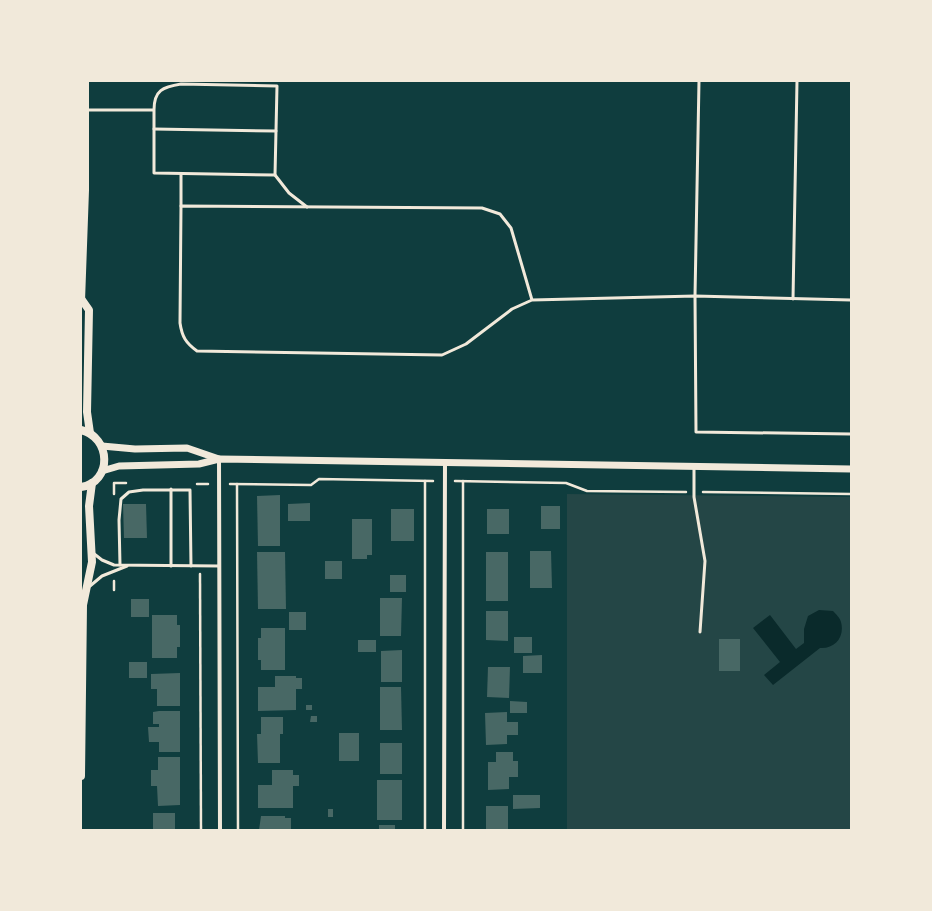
<svg xmlns="http://www.w3.org/2000/svg" width="932" height="911" viewBox="0 0 932 911" font-family="'Exo 2',sans-serif">
  <style>
    .green { fill: #244646 }
    .water { fill: #0a2a2b }
    .building { fill: #486865 }
    .lines { fill: none; stroke-linecap: round; stroke-linejoin: round }
    .path { stroke: #f1e9da; stroke-width: 2.5 }
    .service { stroke: #f1e9da; stroke-width: 3 }
    .minor { stroke: #f1e9da; stroke-width: 4 }
    .tertiary { stroke: #f1e9da; stroke-width: 7 }
    .secondary { stroke: #f1e9da; stroke-width: 8 }
  </style>
  <rect width="100%" height="100%" fill="#0f3d3e"/>
  <path class="green" d="M567 494 851 497V830H567Z"/>
  <path class="water" d="M819 610 833 611C836 614 840 618 841 622 845 637 835 649 820 648L773 685 764 675 780 662 753 628 770 615 796 649 804 643V629L808 616Z"/>
  <g class="building">
    <path d="M280 495V546H258L257 496Z"/>
    <path d="M310 503V521H288V504Z"/>
    <path d="M123 504H146L147 538H124Z"/>
    <rect x="541" y="506" width="19" height="23"/>
    <rect x="391" y="509" width="23" height="32"/>
    <rect x="487" y="509" width="22" height="25"/>
    <path d="M352 519H372V555H367V559H352Z"/>
    <path d="M530 551H551L552 588H530Z"/>
    <path d="M257 552H285L286 609H258Z"/>
    <rect x="486" y="552" width="22" height="49"/>
    <rect x="325" y="561" width="17" height="18"/>
    <rect x="390" y="575" width="16" height="17"/>
    <path d="M380 598H402L401 636H380Z"/>
    <rect x="131" y="599" width="18" height="18"/>
    <path d="M486 611H508V641L486 640Z"/>
    <rect x="289" y="612" width="17" height="18"/>
    <path d="M152 615H177V625H180V647H177V658H152Z"/>
    <path d="M261 628H285V670H261V660H258V638H261Z"/>
    <rect x="514" y="637" width="18" height="16"/>
    <rect x="719" y="639" width="21" height="32"/>
    <rect x="358" y="640" width="18" height="12"/>
    <path d="M402 650V682H381V651Z"/>
    <path d="M542 655V673H523V656Z"/>
    <rect x="129" y="662" width="18" height="16"/>
    <path d="M488 667H510L509 698 487 697Z"/>
    <path d="M180 673V706H157V689H151V674Z"/>
    <path d="M275 676H296V678H302V689H296V710L258 711V687H275Z"/>
    <path d="M380 687H401L402 730H380Z"/>
    <path d="M510 701 527 702V713H510Z"/>
    <rect x="306" y="705" width="6" height="5"/>
    <path d="M159 711H180V752H159V742H149L148 727H159V724H153V712Z"/>
    <path d="M507 712V722H518V735H507V744L486 745 485 713Z"/>
    <path d="M311 716H317V722H310Z"/>
    <path d="M261 717H283V734H280V763H258L257 734H261Z"/>
    <rect x="339" y="733" width="20" height="28"/>
    <rect x="380" y="743" width="22" height="31"/>
    <path d="M496 752H513V761H518V777H509V789L488 790V762H496Z"/>
    <path d="M158 757H180V805L158 806 157 786H151V770H158Z"/>
    <path d="M272 770H293V775H299V786H293V808H258V785H272Z"/>
    <rect x="377" y="780" width="25" height="40"/>
    <path d="M513 795H540V808L513 809Z"/>
    <rect x="486" y="806" width="22" height="24"/>
    <rect x="328" y="809" width="5" height="8"/>
    <rect x="153" y="813" width="22" height="17"/>
    <path d="M261 816H285V818H291V830H259Z"/>
    <rect x="379" y="825" width="16" height="5"/>
  </g>
  <g class="lines">
    <g class="path">
      <path d="M455 481 566 483 587 491 686 492"/>
      <path d="M197 484H208"/>
      <path d="M230 484 311 485 319 479 433 481"/>
      <path d="M237 484 238 830"/>
      <path d="M703 492 851 494"/>
      <path d="M114 494V483H126"/>
      <path d="M200 574 201 830"/>
      <path d="M114 581V590"/>
      <path d="M425 830V481"/>
      <path d="M463 830V481"/>
    </g>
    <g class="service">
      <path d="M699 81 695 296 696 432 851 434"/>
      <path d="M81 110H154V173L275 175 277 86 181 84C163 87 154 90 154 110"/>
      <path d="M154 129 276 131"/>
      <path d="M181 174V206"/>
      <path d="M275 175 289 193 307 207"/>
      <path d="M793 299 797 81"/>
      <path d="M532 300 511 228 500 214 482 208 181 206 180 323C182 337 186 343 197 351L442 355 466 344 512 309 532 300 695 296 851 300"/>
      <path d="M694 467V497L705 561 700 632"/>
      <path d="M171 489V566"/>
      <path d="M93 553 102 560 114 565 219 566"/>
      <path d="M120 565 119 520 121 499 129 492 143 490H190L191 566"/>
      <path d="M90 586 102 576 127 566"/>
    </g>
    <g class="minor">
      <path d="M219 459 220 830"/>
      <path d="M444 830 445 462"/>
    </g>
    <g class="tertiary">
      <path d="M102 446 135 449 187 448 219 459"/>
      <path d="M102 471 119 466 199 464 219 459 851 469"/>
    </g>
    <g class="secondary">
      <path d="M82 300 89 310 87 412 90 433"/>
      <path d="M81 301 85 190V81"/>
      <path d="M81 430C111 437 113 482 81 487"/>
      <path d="M81 776 83 605 92 562 89 506 92 483"/>
    </g>
  </g>
  <rect width="932" height="911" fill="none" stroke="#f1e9da" stroke-width="164"/>
</svg>
